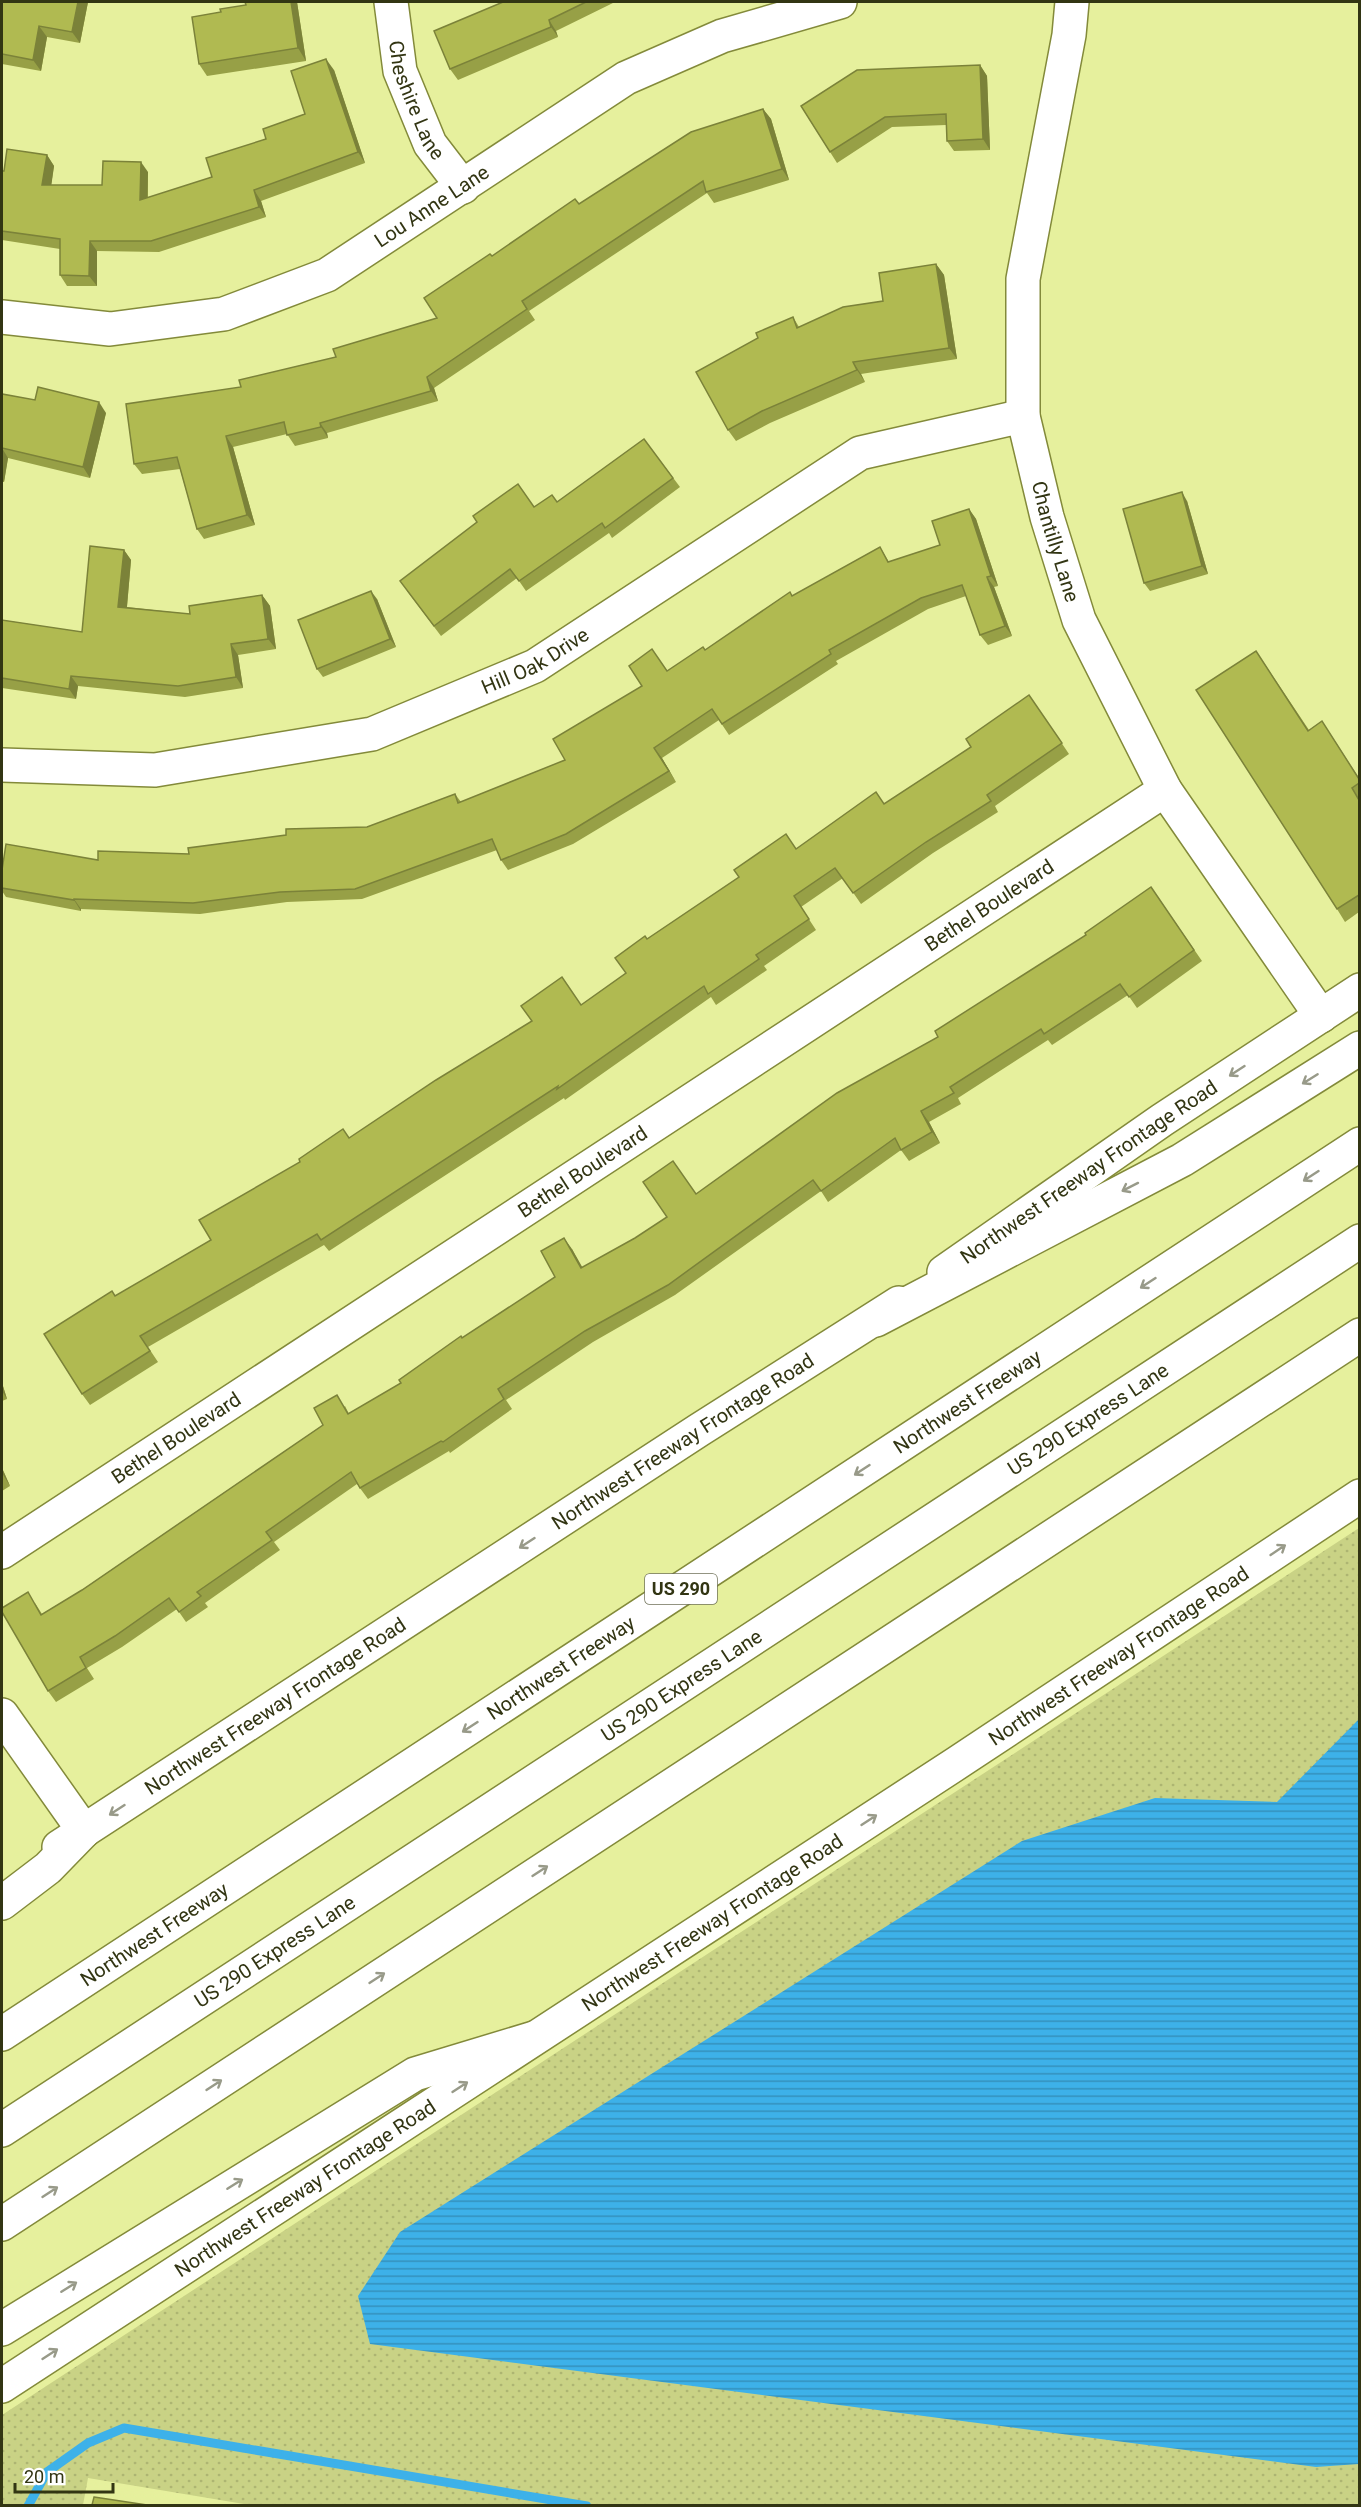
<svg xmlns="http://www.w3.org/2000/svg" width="1361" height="2507" viewBox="0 0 1361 2507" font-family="Roboto,sans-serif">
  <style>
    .grass { fill: url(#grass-dots) }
    .water { fill: url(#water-rules) }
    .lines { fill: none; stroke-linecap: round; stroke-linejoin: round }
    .stream { stroke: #3db1e9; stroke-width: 9 }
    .minor-casing { stroke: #838a3a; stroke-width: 36 }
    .major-casing { stroke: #838a3a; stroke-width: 36 }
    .highway-casing { stroke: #838a3a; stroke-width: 36 }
    .minor { stroke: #fff; stroke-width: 33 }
    .major { stroke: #fff; stroke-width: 33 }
    .highway { stroke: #fff; stroke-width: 33 }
    .wall { fill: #97a046 }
    .shaded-wall { fill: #7b8239 }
    .building { fill: #b0ba51; stroke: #7b8239; stroke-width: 1.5 }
    .oneway { stroke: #989a89 }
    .labels { text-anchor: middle; stroke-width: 6; stroke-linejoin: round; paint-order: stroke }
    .shield { fill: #fff; stroke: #70725a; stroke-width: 1.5 }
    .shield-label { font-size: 18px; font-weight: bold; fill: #323513 }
    .street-label { font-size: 20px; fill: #323513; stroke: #fff }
  </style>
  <defs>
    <pattern id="grass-dots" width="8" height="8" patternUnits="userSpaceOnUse" patternTransform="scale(1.5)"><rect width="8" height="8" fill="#c9d285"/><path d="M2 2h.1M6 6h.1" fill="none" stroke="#adb572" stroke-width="1.8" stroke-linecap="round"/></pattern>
    <pattern id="water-rules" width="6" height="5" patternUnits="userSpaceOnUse" patternTransform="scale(1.5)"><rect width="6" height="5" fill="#3db1e9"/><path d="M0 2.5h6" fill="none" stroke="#3491bc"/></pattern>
  </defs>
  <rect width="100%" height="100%" fill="#e6f09d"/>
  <path class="grass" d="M1359 1528V2505L256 2506 88 2478 83 2505 2 2506V2415Z"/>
  <path class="water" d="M1359 1719V2464L1316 2467 370 2344 358 2296 400 2232 1022 1841 1155 1798 1277 1802Z"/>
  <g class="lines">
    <path class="stream" d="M28 2506 47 2472 88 2443 124 2428 587 2506"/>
    <g class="minor-casing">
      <g id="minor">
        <path id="s1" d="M391 2 400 71 430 144 463 187"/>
        <path id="s2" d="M1072 2 1069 35 1023 279V416L1047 517 1079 620 1165 790 1321 1016"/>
        <path id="s3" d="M2 317 110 329 224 314 327 275 626 78 722 36 840 2"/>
        <path id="s4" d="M2 765 155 770 372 734 535 666 860 453 1023 416"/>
        <path id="s5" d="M2 1552 1165 790"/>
        <path d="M2 1715 84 1831"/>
      </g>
    </g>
    <g class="major-casing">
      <g id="major">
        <path id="s6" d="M944 1272 1162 1120 1360 990"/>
        <path id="s7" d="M59 1847 699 1430 899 1303"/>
        <path id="s8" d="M2 2386 957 1763 1360 1496"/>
      </g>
    </g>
    <g class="highway-casing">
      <g id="highway">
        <path d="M876 1320 1182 1160 1360 1048"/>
        <path d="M2 1903 48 1868 84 1831"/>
        <path id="s9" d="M2 2034 1360 1144"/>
        <path id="s10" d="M2 2130 1360 1241"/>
        <path d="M2 2224 1360 1335"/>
        <path d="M2 2329 415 2074 534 2038"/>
      </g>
    </g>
    <use href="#minor" class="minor"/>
    <use href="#major" class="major"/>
    <use href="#highway" class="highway"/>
  </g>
  <g class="wall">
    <path d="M88 2 80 43 47 37 41 71 2 64V4Z"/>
    <path d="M297 2 306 61 207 76 199 64 221 12 246 5Z"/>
    <path d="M503 2H615L556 31 558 37 458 80 450 69Z"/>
    <path d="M980 65 987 76 990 150 954 151 947 141 946 125 892 127 837 163 801 106Z"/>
    <path d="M334 70 365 163 261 201 266 217 159 252 97 251V286H67L60 275V249L2 240V171H4L47 155 54 166 51 185H102L148 172V198L212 177 266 139 305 114Z"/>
    <path d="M763 109 771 119 789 180 714 203 707 193 529 311 535 320 434 388 438 401 327 433 328 438 295 446 287 434 233 447 255 525 204 539 197 529 180 469 142 474 134 464 241 387 336 357 437 318 492 256 579 204Z"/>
    <path d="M936 264 944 275 957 359 861 374 865 382 770 423 736 441 728 430 758 338 793 317 799 327 883 301Z"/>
    <path d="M2 394 106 413 90 478 8 458 4 482H2Z"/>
    <path d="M644 439 680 487 612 538 609 533 526 591 517 578 441 636 407 591 477 522 557 502Z"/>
    <path d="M1187 501 1208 574 1150 591 1144 583Z"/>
    <path d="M969 509 976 519 998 586 994 587 1012 636 988 645 980 635 966 596 928 609 836 661 838 664 729 735 719 720 662 758 676 782 573 844 508 870 501 860 497 850 362 899 287 902 200 914 81 909V911L6 897 2 891V870L98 860 189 854 367 827 455 794 461 802 565 760 667 671 705 650 792 596 880 547 889 562 940 545Z"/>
    <path d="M124 550 131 560 127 607 190 614 262 595 270 606 276 649 238 655 243 688 185 697 78 686 76 699 2 688V620L82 632Z"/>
    <path d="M377 599 396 647 323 677 317 669Z"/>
    <path d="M1256 651 1309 730 1322 721 1359 778V912L1345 922 1337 909Z"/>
    <path d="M1029 695 1069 754 995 806 998 812 933 853 861 904 843 878 801 907 816 930 764 966 767 970 716 1005 711 997 565 1100 564 1098 329 1251 324 1245 148 1347 158 1362 90 1405 82 1394 115 1296 211 1240 350 1138 581 1005 626 974 647 939 796 849 885 804 971 747Z"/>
    <path d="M1151 887 1202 961 1137 1008 1128 995 1052 1045 1048 1040 958 1098 961 1104 929 1122 940 1143 909 1161 901 1150 828 1202 821 1191 675 1295 593 1342 506 1400 512 1409 450 1453 449 1451 368 1499 357 1484 274 1542 280 1550 205 1603 208 1607 186 1622 177 1609 122 1647 87 1668 94 1679 56 1702 48 1691 35 1603 42 1614 82 1590 323 1425 345 1406 349 1414 401 1383 462 1338 555 1277 572 1249 582 1268 635 1238 667 1217 696 1194 938 1037 1086 935Z"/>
    <path d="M2 1383 7 1399 2 1401Z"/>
    <path d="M2 1468 10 1486 2 1491Z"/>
  </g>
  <g class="shaded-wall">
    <path d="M78 2H88L80 43 72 32Z"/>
    <path d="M291 2H297L306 61 298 48Z"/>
    <path d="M549 20 556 31 558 37 551 27Z"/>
    <path d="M39 26 47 37 41 71 33 60Z"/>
    <path d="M326 59 334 70 365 163 358 152Z"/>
    <path d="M980 65 987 76 990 150 983 139Z"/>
    <path d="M763 109 771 119 789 180 782 169Z"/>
    <path d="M47 155 54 166 50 195 42 185Z"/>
    <path d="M141 162 148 172 147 210 140 200Z"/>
    <path d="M254 190 261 201 266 217 259 207Z"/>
    <path d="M90 241 97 251V286L89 276Z"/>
    <path d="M936 264 944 275 957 359 949 348Z"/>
    <path d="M853 362 861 374 865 382 857 370Z"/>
    <path d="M427 377 434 388 438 401 431 391Z"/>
    <path d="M99 402 106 413 90 478 83 467Z"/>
    <path d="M320 423 327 433 328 438 321 427Z"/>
    <path d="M226 436 233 447 255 525 247 515Z"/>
    <path d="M2 448 8 458 4 482 2 479Z"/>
    <path d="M1182 492 1187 501 1208 574 1202 566Z"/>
    <path d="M969 509 976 519 998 586 991 576Z"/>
    <path d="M124 550 131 560 126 617 118 607Z"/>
    <path d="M987 577 994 587 1012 636 1005 626Z"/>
    <path d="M371 591 377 599 396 647 390 639Z"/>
    <path d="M262 595 270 606 276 649 268 639Z"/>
    <path d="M231 644 238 655 243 688 236 677Z"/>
    <path d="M71 676 78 686 76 699 69 689Z"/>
    <path d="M654 748 662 758 676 782 669 771Z"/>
    <path d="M74 899 81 909V911L74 900Z"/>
    <path d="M921 1111 929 1122 940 1143 932 1132Z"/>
    <path d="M564 1238 572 1249 589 1279 581 1268Z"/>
    <path d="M2 1383 7 1399 2 1391Z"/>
    <path d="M2 1468 10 1486 2 1473Z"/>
  </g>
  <g class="building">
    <path d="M2 2H78L72 32 39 26 33 60 2 54Z"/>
    <path d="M245 2H291L298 48 199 64 192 17 221 12 220 9 246 5Z"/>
    <path d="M503 2H586L549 20 551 27 450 69 434 31Z"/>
    <path d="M326 59 358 152 254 190 259 207 151 241H90L89 276 60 275V239L2 231V171H4L7 149 47 155 42 185H102L103 161 141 162 140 200 212 177 206 158 266 139 263 129 305 114 291 71Z"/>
    <path d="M980 65 983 139 947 141 946 114 885 117 830 152 801 106 857 70Z"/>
    <path d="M763 109 782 169 706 192 703 181 522 301 527 309 427 377 431 391 320 423 321 427 287 435 284 422 226 436 247 515 197 529 177 457 134 464 126 404 241 387 239 380 336 357 333 349 437 318 424 298 490 254 492 256 575 199 579 204 691 132Z"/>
    <path d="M936 264 949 348 853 362 857 370 762 411 728 430 696 372 758 338 756 333 793 317 797 328 843 307 883 301 879 273Z"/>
    <path d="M38 387 99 402 83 467 2 448V394L35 400Z"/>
    <path d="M644 439 673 478 605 528 602 523 519 581 510 569 434 626 400 581 477 522 473 516 518 484 534 507 552 495 557 502Z"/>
    <path d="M1182 492 1202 566 1144 583 1123 509Z"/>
    <path d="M969 509 991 576 987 577 1005 626 980 635 962 585 921 598 829 650 831 654 722 724 712 709 654 748 669 771 566 834 501 860 492 839 355 889 280 892 193 903 74 899V900L2 888V870L6 844 98 860V851L189 854 188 848 286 835V829L367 827 455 794 458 803 565 760 553 739 642 686 629 666 652 649 667 671 703 647 705 650 790 592 792 596 880 547 888 562 940 545 932 521Z"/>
    <path d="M90 546 124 550 118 607 190 614 189 606 262 595 268 639 231 644 236 677 178 686 71 676 69 689 2 678V620L82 632Z"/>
    <path d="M371 591 390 639 317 669 298 620Z"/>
    <path d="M1256 651 1308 731 1322 721 1359 779V783L1352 788 1359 800V895L1337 909 1196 690Z"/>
    <path d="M1029 695 1062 743 987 795 991 801 926 842 853 893 835 868 794 896 809 919 756 955 759 959 708 994 704 986 557 1089 558 1086 321 1240 317 1234 140 1336 150 1351 82 1394 44 1334 112 1291 115 1296 211 1240 199 1220 300 1162 299 1159 343 1129 349 1138 436 1080 532 1021 521 1006 562 977 581 1005 626 973 615 958 645 936 647 939 739 877 734 870 786 834 796 849 876 792 884 804 971 747 966 739Z"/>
    <path d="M1151 887 1194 950 1129 997 1120 984 1044 1034 1041 1029 950 1087 954 1093 921 1111 932 1132 901 1150 895 1138 821 1191 813 1180 668 1285 585 1331 498 1389 504 1399 443 1442 441 1441 360 1488 351 1472 266 1532 272 1540 197 1592 201 1596 179 1612 169 1598 115 1636 80 1657 86 1668 48 1691 2 1612V1608L28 1592 41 1615 82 1590 323 1425 314 1408 337 1395 348 1414 401 1383 399 1380 461 1336 462 1338 555 1277 541 1251 564 1238 581 1268 635 1238 667 1217 643 1182 673 1161 696 1194 837 1093 938 1037 935 1031 1086 935 1085 933Z"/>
    <path d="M94 2497 147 2505H92Z"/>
  </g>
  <defs><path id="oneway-shaft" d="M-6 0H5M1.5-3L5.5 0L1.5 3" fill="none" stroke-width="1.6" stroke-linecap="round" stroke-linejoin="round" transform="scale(1.5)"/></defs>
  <g class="oneway">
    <use href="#oneway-shaft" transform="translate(1237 1071) rotate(147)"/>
    <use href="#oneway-shaft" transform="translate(1310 1079) rotate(148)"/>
    <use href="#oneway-shaft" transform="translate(1311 1176) rotate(147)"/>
    <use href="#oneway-shaft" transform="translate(1130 1187) rotate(153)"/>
    <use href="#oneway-shaft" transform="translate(1148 1283) rotate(147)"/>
    <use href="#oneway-shaft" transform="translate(862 1470) rotate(147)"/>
    <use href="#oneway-shaft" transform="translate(527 1543) rotate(147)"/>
    <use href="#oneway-shaft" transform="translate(1278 1550) rotate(-34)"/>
    <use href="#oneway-shaft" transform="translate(470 1727) rotate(147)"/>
    <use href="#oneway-shaft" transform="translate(117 1810) rotate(147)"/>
    <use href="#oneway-shaft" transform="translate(869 1820) rotate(-33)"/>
    <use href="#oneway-shaft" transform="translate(540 1871) rotate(-33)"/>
    <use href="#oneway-shaft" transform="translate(377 1978) rotate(-33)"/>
    <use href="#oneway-shaft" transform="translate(214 2085) rotate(-33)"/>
    <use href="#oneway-shaft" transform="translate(460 2087) rotate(-33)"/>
    <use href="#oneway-shaft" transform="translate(235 2184) rotate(-32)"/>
    <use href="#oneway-shaft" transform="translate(50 2192) rotate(-33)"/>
    <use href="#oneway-shaft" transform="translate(69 2287) rotate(-32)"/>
    <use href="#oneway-shaft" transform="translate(50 2354) rotate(-33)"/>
  </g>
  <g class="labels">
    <rect class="shield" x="645" y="1574" width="72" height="30" rx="4.5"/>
    <g class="shield-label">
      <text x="681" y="1595">US 290</text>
    </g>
    <g class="street-label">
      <text dy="7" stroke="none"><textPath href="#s1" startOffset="102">Cheshire Lane</textPath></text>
      <text dy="7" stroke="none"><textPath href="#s3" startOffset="459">Lou Anne Lane</textPath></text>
      <text dy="7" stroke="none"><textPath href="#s2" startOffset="548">Chantilly Lane</textPath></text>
      <text dy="7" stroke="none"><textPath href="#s4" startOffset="552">Hill Oak Drive</textPath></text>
      <text dy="7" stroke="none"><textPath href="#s5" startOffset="1180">Bethel Boulevard</textPath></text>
      <text dy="7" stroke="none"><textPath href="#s5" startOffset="694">Bethel Boulevard</textPath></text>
      <text dy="7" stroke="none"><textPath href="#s6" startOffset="176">Northwest Freeway Frontage Road</textPath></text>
      <text dy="7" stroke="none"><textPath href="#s9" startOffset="1154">Northwest Freeway</textPath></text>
      <text dy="7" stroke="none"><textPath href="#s10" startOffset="1298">US 290 Express Lane</textPath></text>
      <text dy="7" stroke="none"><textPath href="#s5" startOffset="208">Bethel Boulevard</textPath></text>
      <text dy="7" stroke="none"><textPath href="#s7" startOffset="744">Northwest Freeway Frontage Road</textPath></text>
      <text dy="7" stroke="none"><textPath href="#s8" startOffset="1334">Northwest Freeway Frontage Road</textPath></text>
      <text dy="7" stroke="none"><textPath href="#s9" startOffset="668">Northwest Freeway</textPath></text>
      <text dy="7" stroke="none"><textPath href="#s10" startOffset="812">US 290 Express Lane</textPath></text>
      <text dy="7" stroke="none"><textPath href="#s7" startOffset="258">Northwest Freeway Frontage Road</textPath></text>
      <text dy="7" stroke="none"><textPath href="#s8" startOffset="848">Northwest Freeway Frontage Road</textPath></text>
      <text dy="7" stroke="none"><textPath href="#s9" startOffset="182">Northwest Freeway</textPath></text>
      <text dy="7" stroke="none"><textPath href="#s10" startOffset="326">US 290 Express Lane</textPath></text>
      <text dy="7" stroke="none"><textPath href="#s8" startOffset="362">Northwest Freeway Frontage Road</textPath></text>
    </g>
  </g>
  <rect width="1361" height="2507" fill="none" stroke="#323513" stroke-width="6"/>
  <path d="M15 2483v9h98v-9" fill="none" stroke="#323513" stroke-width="3"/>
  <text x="24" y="2483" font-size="18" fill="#323513" stroke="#ffffff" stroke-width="4.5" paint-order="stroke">20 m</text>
</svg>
